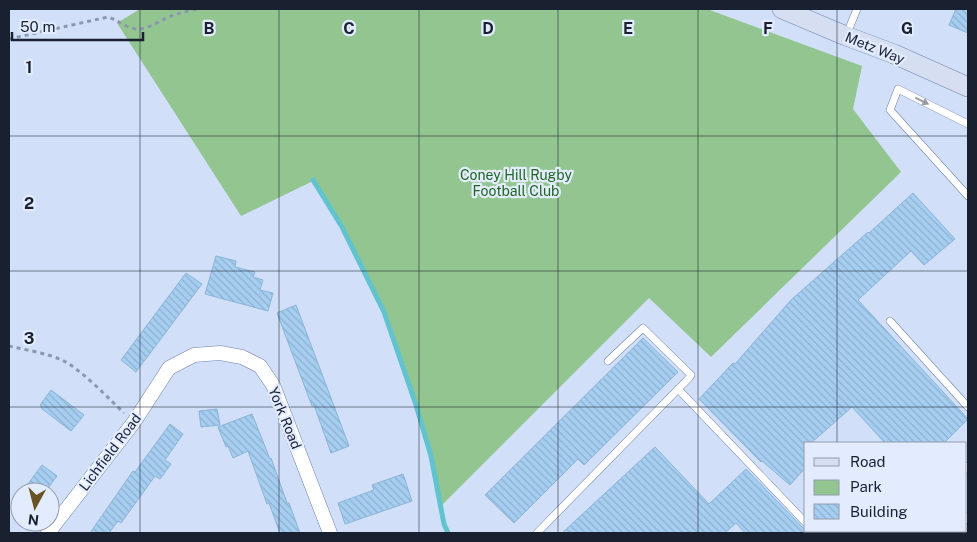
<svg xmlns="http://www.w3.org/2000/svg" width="977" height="542" viewBox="0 0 977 542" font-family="'Public Sans',sans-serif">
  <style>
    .park { fill: #92c590 }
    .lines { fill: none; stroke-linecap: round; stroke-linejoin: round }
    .stream { stroke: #60c3cd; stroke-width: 5 }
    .building { fill: url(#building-back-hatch); stroke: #8bb4d5 }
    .lane-casing { stroke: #6e82aa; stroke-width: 8 }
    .street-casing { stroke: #6e82aa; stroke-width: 15 }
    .secondary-casing { stroke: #6e82aa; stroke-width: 20 }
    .path { stroke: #8c98ae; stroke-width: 3; stroke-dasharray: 4 4; stroke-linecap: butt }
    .lane { stroke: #fff; stroke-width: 7 }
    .street { stroke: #fff; stroke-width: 14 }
    .secondary { stroke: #d6dff2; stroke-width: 19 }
    .oneway { fill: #989ba2 }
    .grid { fill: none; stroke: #192131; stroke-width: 1; stroke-opacity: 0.55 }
    .labels { text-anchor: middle; stroke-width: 4.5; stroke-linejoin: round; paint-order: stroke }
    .street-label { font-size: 14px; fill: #192131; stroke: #e3ecfe }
    .park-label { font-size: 14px; fill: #1f6622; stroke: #e3ecfe }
    .grid-label { font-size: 16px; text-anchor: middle; font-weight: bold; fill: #192131; stroke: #e3ecfe; stroke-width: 4.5; stroke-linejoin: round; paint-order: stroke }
  </style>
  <defs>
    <pattern id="building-back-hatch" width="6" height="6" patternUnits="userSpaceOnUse" patternTransform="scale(1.25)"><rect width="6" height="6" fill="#a5cef1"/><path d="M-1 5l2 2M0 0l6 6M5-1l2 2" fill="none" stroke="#8db1cf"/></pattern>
  </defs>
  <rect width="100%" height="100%" fill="#d1dff9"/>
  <path class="park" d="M140 9H707L862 66 853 109 901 172 711 357 649 298 441 506 431 456 416 405 384 312 342 227 313 181 241 216 117 23Z"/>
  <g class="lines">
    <path class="stream" d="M313 180 342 227 384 312 416 405 431 456 444 524 448 533"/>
  </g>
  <g class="building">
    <path d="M956 9H968V33L949 25Z"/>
    <path d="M913 193 955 239 924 265 911 251 858 300 968 419 944 443H885L852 407 811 443H806V467L790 485 762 461 761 462 699 399 733 363 735 364 791 300 868 232 869 233Z"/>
    <path d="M216 256 236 261 235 267 255 272 253 277 263 280 260 290 273 293 268 311 205 294Z"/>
    <path d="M186 273 202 284 136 372 121 360Z"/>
    <path d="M296 305 349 446 331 453 314 405 312 406 277 313Z"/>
    <path d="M643 338 678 372 584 465 578 459 514 523 485 495Z"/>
    <path d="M51 390 84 415 71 431 41 408 42 406 40 405Z"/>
    <path d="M217 409 220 425 201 427 199 411Z"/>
    <path d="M252 414 270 459 271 458 287 503H289L300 533H280L269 503 267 504 248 451 233 458 228 446 226 447 218 427Z"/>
    <path d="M170 424 183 434 165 460 171 464 160 479 155 476 121 523 118 521 109 533H90L133 471 135 472Z"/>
    <path d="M655 447 709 504 746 469 808 533H745L736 523 725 533H562Z"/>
    <path d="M42 465 57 476 45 492H22Z"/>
    <path d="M403 474 412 501 345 524 338 503 374 490 372 485Z"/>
  </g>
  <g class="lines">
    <g class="lane-casing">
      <g id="lane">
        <path d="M846 36 857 9"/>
        <path d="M968 124 898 89 890 110 968 196"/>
        <path d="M890 321 968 407"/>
        <path d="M678 389 806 523"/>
        <path d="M966 469 968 466"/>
        <path d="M966 517 968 520"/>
        <path d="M813 531 816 533"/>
        <path d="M537 533 689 378 691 375 643 328 608 361"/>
        <path d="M900 533 902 531"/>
      </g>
    </g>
    <g class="street-casing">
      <path id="street" d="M48 533 134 422 169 368 194 355 220 353 242 357 260 366 273 385 330 533"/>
    </g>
    <g class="secondary-casing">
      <path id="secondary" d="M782 9 846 36 894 54 968 87"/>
    </g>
    <g class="path">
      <path d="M9 39 108 17C118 20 126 28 137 29 149 30 163 18 174 15 182 12 190 11 197 9"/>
      <path d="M9 346C26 350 46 353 62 360 82 370 107 397 124 413"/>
    </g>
    <use href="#lane" class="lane"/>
    <use href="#street" class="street"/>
    <use href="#secondary" class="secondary"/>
  </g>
  <defs><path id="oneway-solid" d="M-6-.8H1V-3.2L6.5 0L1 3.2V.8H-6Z" transform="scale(1.25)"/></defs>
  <use class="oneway" href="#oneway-solid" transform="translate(922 101) rotate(26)"/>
  <path class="grid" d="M140 9V533M279 9V533M419 9V533M558 9V533M698 9V533M837 9V443M9 136H968M9 271H968M9 407H968M837 531V533"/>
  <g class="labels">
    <g class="street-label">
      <text transform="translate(875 48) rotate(22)" y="5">Metz Way</text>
      <text transform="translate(285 418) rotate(68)" y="5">York Road</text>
      <text transform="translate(110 452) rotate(-53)" y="5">Lichfield Road</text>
    </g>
    <g class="park-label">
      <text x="516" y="180">Coney Hill Rugby<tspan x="516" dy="16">Football Club</tspan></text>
    </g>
  </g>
  <g class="grid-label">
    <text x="209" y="34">B</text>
    <text x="349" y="34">C</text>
    <text x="488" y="34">D</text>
    <text x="628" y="34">E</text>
    <text x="768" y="34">F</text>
    <text x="907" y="34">G</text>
    <text x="29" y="73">1</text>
    <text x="29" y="209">2</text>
    <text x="29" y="344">3</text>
  </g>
  <rect width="977" height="542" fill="none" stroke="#192131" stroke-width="20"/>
  <rect x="804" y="442" width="162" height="90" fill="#e3ecfe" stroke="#929bac"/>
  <rect x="814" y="458" width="25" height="8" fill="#d6dff2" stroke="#929bac"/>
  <text x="850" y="467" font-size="15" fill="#192131">Road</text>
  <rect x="814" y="480" width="25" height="15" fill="#92c590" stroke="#929bac"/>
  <text x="850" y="492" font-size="15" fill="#192131">Park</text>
  <rect x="814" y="504" width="25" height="15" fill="url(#building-back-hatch)" stroke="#929bac"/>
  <text x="850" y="517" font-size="15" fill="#192131">Building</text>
  <g transform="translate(35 507) rotate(187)"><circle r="24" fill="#e3ecfe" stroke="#929bac"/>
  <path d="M0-4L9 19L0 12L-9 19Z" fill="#6a5323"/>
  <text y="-8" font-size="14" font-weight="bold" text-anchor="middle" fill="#192131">N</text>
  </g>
  <path d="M12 32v8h131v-8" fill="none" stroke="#192131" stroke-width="2.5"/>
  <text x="20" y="32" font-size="15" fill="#192131" stroke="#e3ecfe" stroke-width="4" paint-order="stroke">50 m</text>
</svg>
